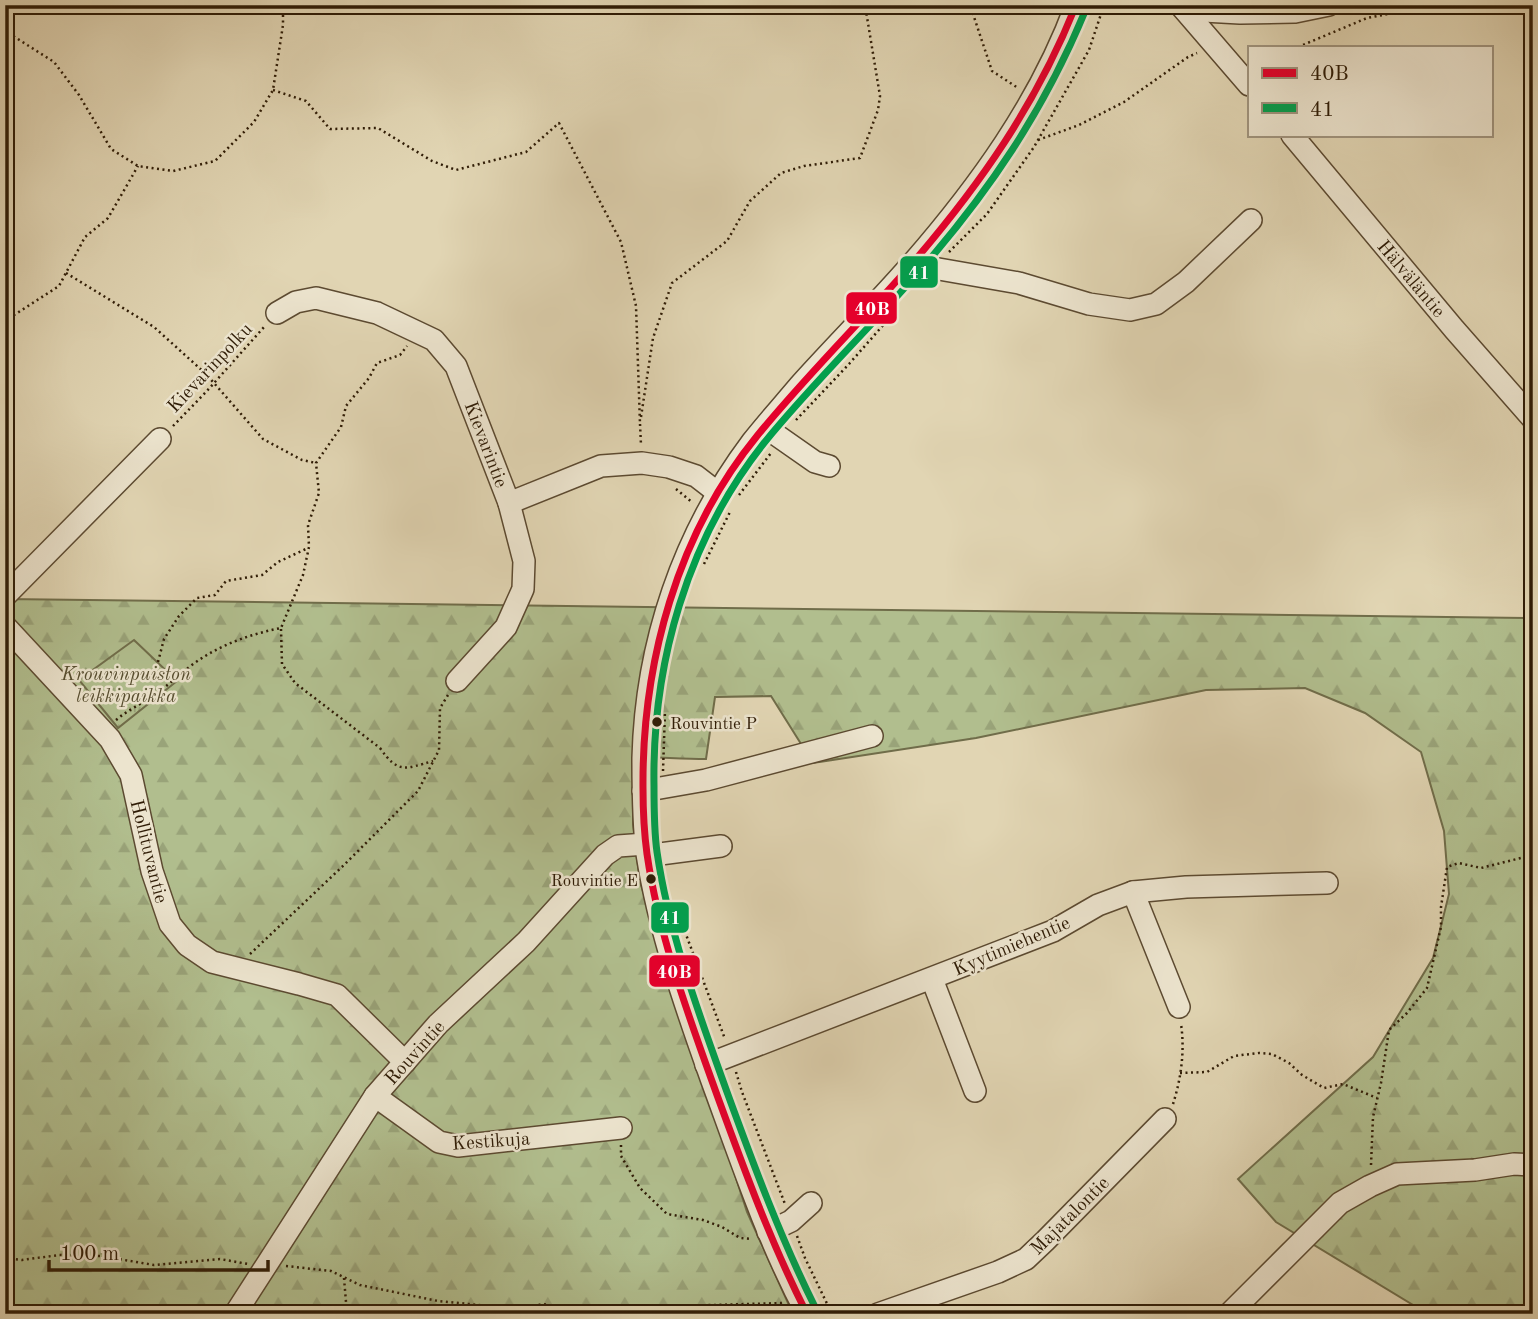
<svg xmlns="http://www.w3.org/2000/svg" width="1538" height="1319" viewBox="0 0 1538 1319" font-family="'Old Standard TT',serif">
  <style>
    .forest { fill: url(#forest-firs); stroke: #706d4a; stroke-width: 2 }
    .park { fill: url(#park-tufts); stroke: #706d4a; stroke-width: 2 }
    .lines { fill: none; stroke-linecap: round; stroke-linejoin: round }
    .minor-casing { stroke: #5c4a31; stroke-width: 24 }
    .path { stroke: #2f1c06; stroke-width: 2.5; stroke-dasharray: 2 3.5; stroke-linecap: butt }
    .minor { stroke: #ece4ce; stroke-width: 21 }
    .bus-1-casing { stroke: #ece4ce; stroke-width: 12 }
    .bus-2-casing { stroke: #ece4ce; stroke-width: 12 }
    .bus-1 { stroke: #e4002b; stroke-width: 7 }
    .bus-2 { stroke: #029f4d; stroke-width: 7 }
    .bus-dot { fill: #2f1c06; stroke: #ece4ce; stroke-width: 2.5 }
    .labels { text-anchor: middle; stroke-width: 5; stroke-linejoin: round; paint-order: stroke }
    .bus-label { font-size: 17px; fill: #2f1c06; stroke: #ece4ce; text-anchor: start }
    .street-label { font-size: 19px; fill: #2f1c06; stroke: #ece4ce }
    .park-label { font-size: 19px; font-style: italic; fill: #564d2f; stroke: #ece4ce }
    .line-badge { stroke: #ece4ce; stroke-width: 2.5 }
    .badge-label { font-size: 19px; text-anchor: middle; font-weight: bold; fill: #fff }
  </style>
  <defs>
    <pattern id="forest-firs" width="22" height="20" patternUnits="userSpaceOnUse" patternTransform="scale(1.75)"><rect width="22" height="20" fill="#b1be8e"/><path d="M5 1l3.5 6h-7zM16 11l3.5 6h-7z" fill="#99a379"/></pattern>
    <pattern id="park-tufts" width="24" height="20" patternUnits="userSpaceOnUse" patternTransform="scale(1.75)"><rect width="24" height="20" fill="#b1be8e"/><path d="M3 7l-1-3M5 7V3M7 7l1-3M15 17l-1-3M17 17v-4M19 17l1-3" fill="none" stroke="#99a379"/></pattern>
  </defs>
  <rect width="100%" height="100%" fill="#e1d5b3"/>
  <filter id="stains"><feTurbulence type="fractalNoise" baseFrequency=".00286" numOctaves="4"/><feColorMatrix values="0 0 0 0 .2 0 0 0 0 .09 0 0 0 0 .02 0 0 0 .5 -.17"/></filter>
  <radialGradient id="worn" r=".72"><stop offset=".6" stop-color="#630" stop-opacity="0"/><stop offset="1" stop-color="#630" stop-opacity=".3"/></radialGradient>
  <path class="forest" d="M5 599 1533 618V1314H1428L1276 1222 1238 1179 1373 1057 1433 958 1449 894 1444 831 1421 752 1365 713 1305 688 1206 690 976 738 813 763 771 696 715 697 706 759C681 759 658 757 633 757V824L640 882 747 1212 793 1314H5Z"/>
  <path class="park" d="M134 640 177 681 118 728 79 680Z"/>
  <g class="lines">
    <g class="minor-casing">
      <g id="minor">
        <path d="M1180 5 1249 85"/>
        <path d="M1185 10 1240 13 1295 12 1329 5"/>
        <path d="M1292 135 1454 329 1533 419"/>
        <path d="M908 268H933L1019 283 1089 304 1130 310 1156 304 1186 282 1251 220"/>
        <path d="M277 313 296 302 316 298 377 313 434 340 456 366 509 503 524 561 523 589 506 627 457 681"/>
        <path d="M765 427 815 462 829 466"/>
        <path d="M509 503 601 466 642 463 669 467 696 476 718 493"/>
        <path d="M5 596 160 439"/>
        <path d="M5 626 110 739 131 775 152 871 170 924 187 945 212 962 299 984 337 995 405 1062"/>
        <path d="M643 791 706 780 872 736"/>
        <path d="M648 857 660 854 721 846"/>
        <path d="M1133 892 1179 1007"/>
        <path d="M932 979 975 1091"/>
        <path d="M706 1065 1053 931 1098 905 1133 892 1186 887 1327 883"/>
        <path d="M375 1096 439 1142 458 1146 621 1128"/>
        <path d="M768 1232 791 1221 811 1203"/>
        <path d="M235 1314 375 1096 438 1024 526 942 605 855 618 846 646 844"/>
        <path d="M807 1314C767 1239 741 1160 712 1081 686 1008 659 931 647 854 643 822 643 790 643 758 646 643 683 534 752 442 767 423 784 404 800 385 836 345 874 307 910 266 978 188 1040 103 1076 5"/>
        <path d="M878 1314 998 1272 1026 1259 1045 1241 1165 1119"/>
        <path d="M1229 1314 1340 1203 1370 1186 1397 1174 1475 1170 1514 1164 1533 1165"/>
      </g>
    </g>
    <g class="path">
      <path d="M965 5 973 14 992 71 1018 88"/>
      <path d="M973 14 982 5"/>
      <path d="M5 29 10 34 54 62 79 95 111 149 138 166 173 171 215 161 254 122 273 90 283 25V5"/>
      <path d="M1298 47 1367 18 1435 5"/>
      <path d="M273 90 306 101 330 129 378 128 432 161 456 170 526 152 559 123 621 242 636 306 640 424"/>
      <path d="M1038 140 1079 125 1124 102 1188 57 1197 53"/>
      <path d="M949 252 987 214 1034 147 1089 50 1104 5"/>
      <path d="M66 273 154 327 206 374 263 439 302 460 316 463"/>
      <path d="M5 329 11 317 59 286 85 237 108 218 138 166"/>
      <path d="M641 417 653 338 672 283 727 241 750 201 781 173 804 166 860 158 878 110 880 96 865 5"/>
      <path d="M796 420 849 364 893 314"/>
      <path d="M640 424 641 445"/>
      <path d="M173 426 206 392 265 326"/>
      <path d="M676 489 693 503"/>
      <path d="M739 495 771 453"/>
      <path d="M704 564 731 510"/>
      <path d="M281 629 282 664 295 683 380 748C398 774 405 769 433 761"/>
      <path d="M158 662 164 639 179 616 197 598 215 595 226 581 262 575 278 562 308 548"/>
      <path d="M116 720C129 709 144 703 157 693 171 683 182 672 196 662 222 644 251 634 281 628L303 575 309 547 308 525 319 493 316 463 341 427 346 406 369 378 377 363 400 355 407 346"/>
      <path d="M663 771 665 711"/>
      <path d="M681 921 725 1039"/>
      <path d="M250 954 344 865 418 791 439 750 440 708 448 695"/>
      <path d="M736 1072 742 1092 785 1204"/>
      <path d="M1180 1073 1207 1072 1234 1056 1259 1053 1272 1054 1289 1063 1302 1075 1324 1088 1343 1084 1377 1098"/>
      <path d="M1173 1104C1181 1079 1185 1051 1181 1024"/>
      <path d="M621 1145V1156L640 1188 667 1214 703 1220 722 1227 740 1238 752 1239"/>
      <path d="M1371 1165 1373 1117 1381 1083 1389 1030 1407 1013 1427 988 1441 927V907L1447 867 1459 863 1481 868 1521 858 1533 857"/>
      <path d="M797 1236 805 1258 832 1314"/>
      <path d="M5 1258 22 1260 59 1255 101 1256 154 1265 220 1259 248 1264"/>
      <path d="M286 1266 331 1271 360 1285 438 1301 520 1309 543 1304 571 1309 783 1303"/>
      <path d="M344 1278 347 1314"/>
      <path d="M747 1304 756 1314"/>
    </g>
    <use href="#minor" class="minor"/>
    <g class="bus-1-casing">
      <path id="bus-1" d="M807 1314C771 1243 744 1169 717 1095 689 1017 659 937 647 854 644 832 643 810 643 788 642 663 677 534 757 436 805 377 860 323 910 266 980 185 1036 105 1076 5"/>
    </g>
    <g class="bus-2-casing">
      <path id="bus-2" d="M816 1309C781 1239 754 1166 727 1092 699 1014 669 934 657 852 654 831 654 808 654 786 652 664 687 540 764 443 812 384 867 331 917 274 989 192 1044 111 1086 9"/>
    </g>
    <use href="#bus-1" class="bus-1"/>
    <use href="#bus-2" class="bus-2"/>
  </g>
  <g class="bus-dot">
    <circle cx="657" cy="722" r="6"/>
    <circle cx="651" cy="879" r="6"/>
  </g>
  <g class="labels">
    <g class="bus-label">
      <text x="670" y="729">Rouvintie P</text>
      <text x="638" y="886" text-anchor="end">Rouvintie E</text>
    </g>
    <g class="street-label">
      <text transform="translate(1412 278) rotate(50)" y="7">Hälväläntie</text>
      <text transform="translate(209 367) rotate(-47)" y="7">Kievarinpolku</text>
      <text transform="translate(487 444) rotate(69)" y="7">Kievarintie</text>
      <text transform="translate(150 851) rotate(76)" y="7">Hollituvantie</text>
      <text transform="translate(1011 945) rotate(-23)" y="7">Kyytimiehentie</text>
      <text transform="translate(414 1052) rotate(-48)" y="7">Rouvintie</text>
      <text transform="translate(491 1140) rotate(-4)" y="7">Kestikuja</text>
      <text transform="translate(1069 1215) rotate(-45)" y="7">Majatalontie</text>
    </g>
    <g class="park-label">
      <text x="126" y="680">Krouvinpuiston<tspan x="126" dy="22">leikkipaikka</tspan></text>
    </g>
  </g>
  <g class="line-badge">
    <rect x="899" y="255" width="40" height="34" rx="7" fill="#029f4d"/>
    <rect x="845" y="291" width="53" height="34" rx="7" fill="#e4002b"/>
    <rect x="650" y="901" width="40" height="33" rx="7" fill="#029f4d"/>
    <rect x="648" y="954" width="53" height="34" rx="7" fill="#e4002b"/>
  </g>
  <g class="badge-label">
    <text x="919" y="279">41</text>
    <text x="872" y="315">40B</text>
    <text x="670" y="924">41</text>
    <text x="674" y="978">40B</text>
  </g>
  <rect width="1538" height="1319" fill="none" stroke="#e1d5b3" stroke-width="28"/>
  <rect x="7" y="7" width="1524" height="1305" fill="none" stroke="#2f1c06" stroke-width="3.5"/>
  <rect x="14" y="14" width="1510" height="1291" fill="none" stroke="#2f1c06" stroke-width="2"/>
  <rect x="1248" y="46" width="245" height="91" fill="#ece4ce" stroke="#a0947e" stroke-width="2"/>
  <rect x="1262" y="68" width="35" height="10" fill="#e4002b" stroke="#a0947e" stroke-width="2"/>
  <text x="1310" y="80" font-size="21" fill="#2f1c06">40B</text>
  <rect x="1262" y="103" width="35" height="10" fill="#029f4d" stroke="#a0947e" stroke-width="2"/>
  <text x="1310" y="116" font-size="21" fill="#2f1c06">41</text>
  <path d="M49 1260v10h219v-10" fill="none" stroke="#2f1c06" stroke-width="3.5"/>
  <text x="60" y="1260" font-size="21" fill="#2f1c06" stroke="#ece4ce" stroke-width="5" paint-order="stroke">100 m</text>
  <rect width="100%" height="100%" filter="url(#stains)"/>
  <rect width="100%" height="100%" fill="url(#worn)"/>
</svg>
